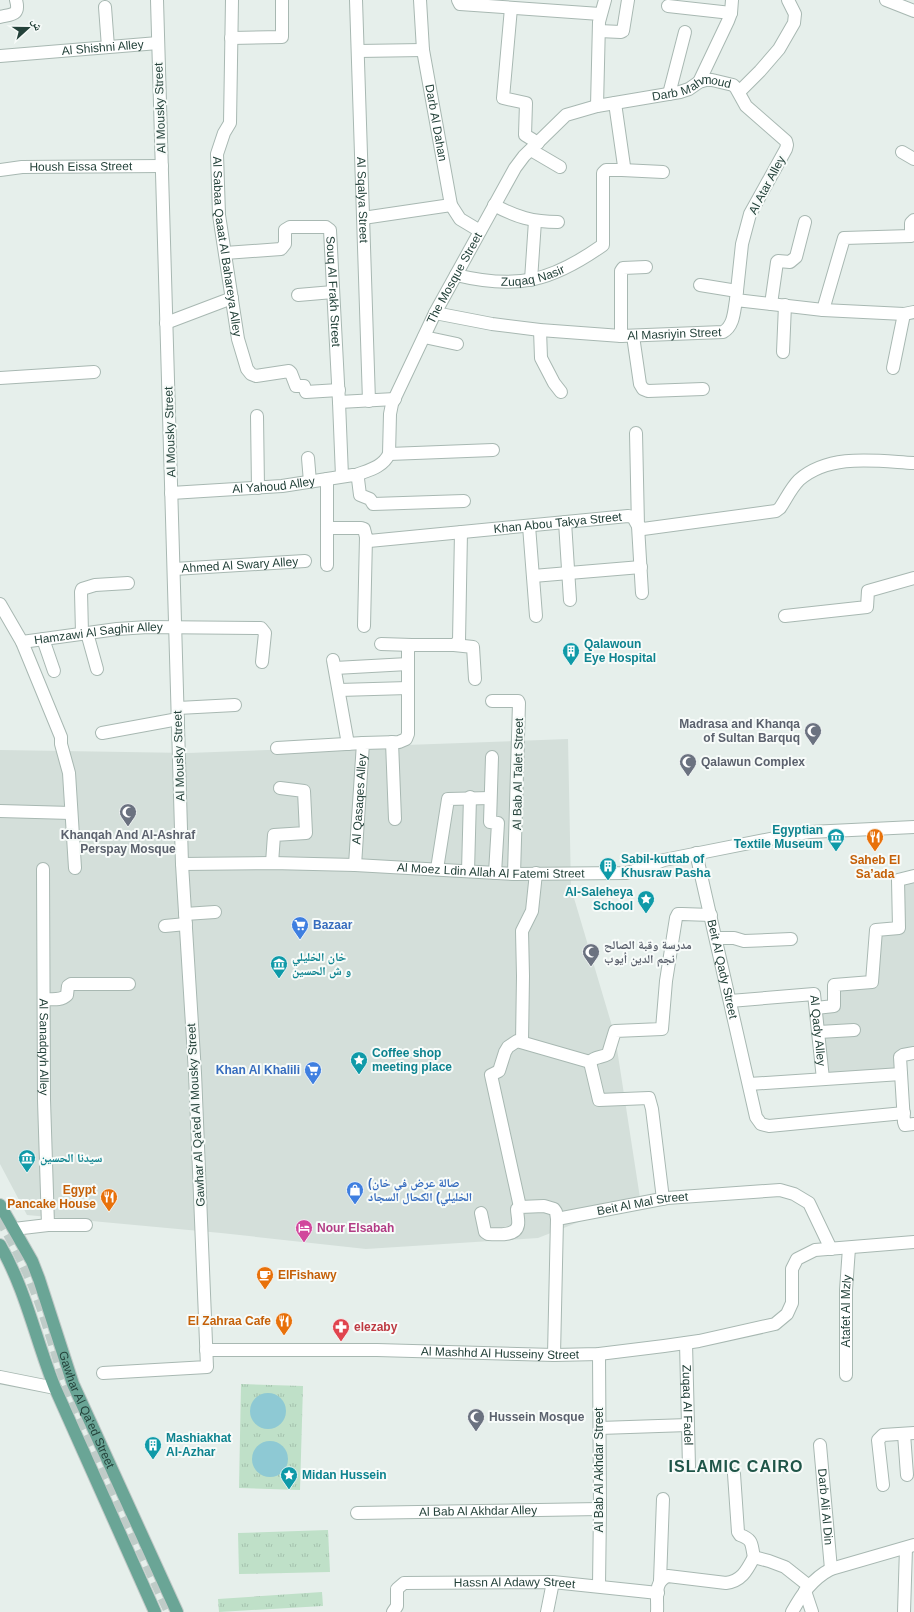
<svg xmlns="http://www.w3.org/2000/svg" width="914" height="1612" viewBox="0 0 914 1612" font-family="Helvetica,'Noto Naskh Arabic',sans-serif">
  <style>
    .built { fill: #d4dfda }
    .grass { fill: url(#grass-tufts) }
    .water { fill: #8ec9d4 }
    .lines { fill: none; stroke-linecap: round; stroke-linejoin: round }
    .primary-tunnel { stroke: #bfccc8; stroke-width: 12; stroke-dasharray: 12 6; stroke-linecap: butt }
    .street-casing { stroke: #a8b8b2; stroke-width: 14 }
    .primary-casing { stroke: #c2cac8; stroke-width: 14 }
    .street { stroke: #fff; stroke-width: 12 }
    .primary { stroke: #6aa596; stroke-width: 12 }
    .labels { text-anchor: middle; stroke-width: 4; stroke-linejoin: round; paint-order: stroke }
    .street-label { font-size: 12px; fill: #24423a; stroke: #f7fbf9 }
    .culture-label { font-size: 12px; font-weight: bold; fill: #0d838f; stroke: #f7fbf9; text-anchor: start }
    .worship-label { font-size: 12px; font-weight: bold; fill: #5b616d; stroke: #f7fbf9; text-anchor: start }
    .food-label { font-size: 12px; font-weight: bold; fill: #c56008; stroke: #f7fbf9; text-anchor: end }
    .shop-label { font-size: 12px; font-weight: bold; fill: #366cbe; stroke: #f7fbf9; text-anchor: start }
    .hotel-label { font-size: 12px; font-weight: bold; fill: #b23c85; stroke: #f7fbf9; text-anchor: start }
    .health-label { font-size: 12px; font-weight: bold; fill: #be3a42; stroke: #f7fbf9; text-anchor: start }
    .district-label { font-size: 16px; font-weight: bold; letter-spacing: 1px; fill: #1f5548; stroke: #f7fbf9 }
  </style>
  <defs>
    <pattern id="grass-tufts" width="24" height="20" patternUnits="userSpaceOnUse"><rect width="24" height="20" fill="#bfe0c8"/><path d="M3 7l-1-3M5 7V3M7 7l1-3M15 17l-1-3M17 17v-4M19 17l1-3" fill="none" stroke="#a4c1ad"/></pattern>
  </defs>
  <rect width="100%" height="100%" fill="#e6efeb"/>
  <g class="built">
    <path d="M568 739 571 888 615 1036 640 1198 538 1238 366 1249 221 1233 27 1215 0 1164V750L188 753Z"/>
    <path d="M914 873V1050L897 1071 826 1077 819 1005H833V983L871 980 874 929 897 928V877Z"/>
  </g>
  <g class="grass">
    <path d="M241 1384 303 1386 300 1490 239 1488Z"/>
    <path d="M328 1530 330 1572 239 1574 238 1533Z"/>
    <path d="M322 1592 323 1606 219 1612 218 1599Z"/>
  </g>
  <g class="water">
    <circle cx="268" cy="1411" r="18"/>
    <circle cx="270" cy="1459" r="18"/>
  </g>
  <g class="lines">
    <path class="primary-tunnel" d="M0 1218C17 1247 31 1276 42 1307 54 1341 62 1376 76 1409L170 1612"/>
    <g class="street-casing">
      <g id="street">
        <path id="s1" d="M232 0 230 123 224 133 217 154 219 215 238 339 247 369 251 374 256 376 289 371 291 373 296 386H304L306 392 339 390"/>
        <path id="s2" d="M356 0 369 401"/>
        <path id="s3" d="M420 0 423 50 451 205 460 219 480 231"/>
        <path d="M458 0 460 4 600 14"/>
        <path d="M886 0 914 11"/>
        <path d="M668 6 731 13"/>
        <path d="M105 7 108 47"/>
        <path d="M511 8 503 98 526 103 525 135 538 143"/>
        <path d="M0 17C13 14 20 15 16 0"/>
        <path d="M599 31 621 32 623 31 628 0"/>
        <path d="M231 38 282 37V0"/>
        <path d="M358 51 423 50"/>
        <path id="s4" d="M0 56 158 43"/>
        <path d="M699 82 728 21 731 13 732 0"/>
        <path d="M739 92 760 71 779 49 794 23 795 14 788 0"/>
        <path d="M669 94 685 32"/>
        <path d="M597 106 599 22 605 0"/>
        <path d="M531 150 560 167"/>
        <path d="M902 152 914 159"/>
        <path id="s5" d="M0 170 22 167 162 166"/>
        <path d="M622 170 663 172"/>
        <path d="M494 205C516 217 533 222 558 222"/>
        <path d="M363 218 451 205"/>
        <path id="s6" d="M225 253 281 249 285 244V230L290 227H326L330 230 339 402 342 476"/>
        <path id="s7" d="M456 275C518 290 552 281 603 245V173L606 170H622L624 166 615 103"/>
        <path d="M531 280 535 221"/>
        <path d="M700 285 737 291"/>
        <path d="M298 295 333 292"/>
        <path d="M771 304 777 262 778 261 790 262 796 257 805 222"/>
        <path d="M823 310 844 238 911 236V223L914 220"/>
        <path id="s8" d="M435 313 492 324 540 330 621 336 723 332C734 326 734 311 736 300L823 310 904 314 914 312"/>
        <path d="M166 323 232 298"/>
        <path d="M540 330 541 358 554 383 561 392"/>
        <path d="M621 336V271L623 268 646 267"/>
        <path d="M633 336 640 384 643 389 648 391 703 389"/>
        <path d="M424 337 457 344"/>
        <path d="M783 352 785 305"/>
        <path d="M893 368 904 314"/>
        <path d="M0 378 94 372"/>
        <path d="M339 402 395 399"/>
        <path d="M257 416 258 488"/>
        <path d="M636 433 638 526 642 593"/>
        <path d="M389 454 493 450"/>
        <path d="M308 458 310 482"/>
        <path id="s9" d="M356 475C369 470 383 467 389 454L390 414 392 404 435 313 515 168 524 156 566 115 597 106 680 92 689 89 699 82 706 80H712L733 85 736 88 746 106 786 141 787 145 786 149 750 214 742 244 736 300"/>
        <path d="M327 479V565"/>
        <path id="s10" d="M171 493 282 486 353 475H356L358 479 360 495 370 499 373 504 464 501"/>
        <path d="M565 522 570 600"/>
        <path d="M529 526 536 616"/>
        <path id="s11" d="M327 528H361L364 529 366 537 369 541 628 516 633 517 638 526 643 529 776 511 780 508C786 499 791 488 799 480 830 453 876 461 914 463"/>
        <path id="s12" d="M174 569 305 561"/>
        <path d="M533 576 641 567"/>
        <path d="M0 604 22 642 61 737V744L69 773 75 868"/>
        <path d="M785 616 867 607 868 591 914 578"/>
        <path d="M364 626 366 537"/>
        <path d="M82 633 81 592 82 589 95 585 128 583"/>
        <path d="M87 633 97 669"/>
        <path d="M43 639 54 671"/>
        <path id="s13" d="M22 642 117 629 148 627 261 628 265 633 262 662"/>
        <path d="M381 644 412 645"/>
        <path d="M454 645 473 647 475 679"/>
        <path d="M333 660 348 744"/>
        <path d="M335 668 408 664"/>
        <path d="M339 690 408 688"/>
        <path d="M492 701H518L519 703 514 874"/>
        <path d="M178 708 235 705"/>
        <path d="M102 733 178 719"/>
        <path d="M392 742 395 819"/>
        <path d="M277 748 363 743"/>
        <path d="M492 757 490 822 498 823 495 873"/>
        <path d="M0 811 71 813"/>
        <path id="s14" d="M696 853 756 1117 761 1124 769 1126 904 1113"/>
        <path d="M272 863 274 835 306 833 304 791 280 788"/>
        <path id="s15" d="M182 864 272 863 355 865 514 874 626 873 634 871 664 860 795 834 810 832 914 827"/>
        <path id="s16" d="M355 865 363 743 399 742 406 739 408 734V649L412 645H454L459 641 461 532"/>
        <path id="s17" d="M43 869 44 1100 48 1225"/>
        <path d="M437 869 448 799 490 798"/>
        <path d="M468 871 470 797"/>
        <path d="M185 914 215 912"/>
        <path d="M165 926 186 924"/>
        <path d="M716 938H734L744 941 791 939"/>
        <path d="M44 999C52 999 61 1001 67 995L68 986 71 984H129"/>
        <path id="s18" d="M730 1001 814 994 823 1079"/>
        <path d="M816 1008 834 1006V985L872 982 876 930 899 928 898 880 914 876"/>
        <path d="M819 1032 854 1030"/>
        <path d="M522 1042 523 976 522 931 532 911 536 873"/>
        <path d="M914 1053 903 1055 900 1057 904 1122 905 1125 914 1124"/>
        <path d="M590 1062C595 1056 602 1058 608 1054L615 1031 662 1029 666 981 676 918 678 914H682L711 915"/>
        <path d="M590 1062 599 1100 649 1098 652 1109 663 1199"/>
        <path d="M749 1084 901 1074"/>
        <path d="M520 1207 491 1075 499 1071 505 1052 508 1047 517 1041 590 1062"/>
        <path d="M481 1213 485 1232 488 1234C496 1234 516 1237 518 1225 519 1220 517 1214 517 1209L520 1207 544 1206 554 1209 556 1212 557 1219"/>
        <path d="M14 1229 48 1225H86"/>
        <path id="s19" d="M686 1343 689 1467"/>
        <path id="s20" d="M206 1350H377L554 1355 599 1354 664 1346 699 1341 775 1324 787 1314 792 1303V1269L797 1259 815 1250 914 1242"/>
        <path id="s21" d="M554 1355 557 1219 667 1198 780 1190 794 1194 809 1203 831 1249"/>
        <path d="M103 1373 207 1367 195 1073 182 864 157 0"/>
        <path id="s22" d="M846 1375V1290L849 1248"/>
        <path d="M0 1377 55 1388"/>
        <path d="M600 1428 688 1425"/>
        <path d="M904 1434 907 1475"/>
        <path id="s23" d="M820 1445 831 1569"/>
        <path d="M734 1474 738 1532 740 1535C754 1540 751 1545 754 1557L769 1561 785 1567 809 1586"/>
        <path d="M883 1485 878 1440 883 1435 914 1433"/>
        <path id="s24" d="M357 1513 600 1509"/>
        <path d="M660 1581 663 1499"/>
        <path d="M599 1586 600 1509 599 1354"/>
        <path d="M805 1591 812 1612"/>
        <path id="s25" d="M393 1612 397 1606V1589L404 1583 553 1582 658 1593"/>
        <path d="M547 1612 553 1582"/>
        <path d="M657 1612C658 1599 653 1581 668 1576L726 1583C742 1581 747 1570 754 1557"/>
        <path d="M792 1612C802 1594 812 1579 831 1569L914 1545"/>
        <path d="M904 1612 906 1548"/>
      </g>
    </g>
    <g class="primary-casing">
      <g id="primary">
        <path id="s26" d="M0 1205 32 1261 39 1279 73 1384 177 1612"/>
        <path d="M0 1245C26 1290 36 1341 55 1388L155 1612"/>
      </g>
    </g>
    <use href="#street" class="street"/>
    <use href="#primary" class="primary"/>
  </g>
  <defs>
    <g id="building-pin" transform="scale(0.9)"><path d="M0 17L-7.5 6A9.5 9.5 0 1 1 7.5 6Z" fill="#0f9aa8" stroke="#f7fbf9"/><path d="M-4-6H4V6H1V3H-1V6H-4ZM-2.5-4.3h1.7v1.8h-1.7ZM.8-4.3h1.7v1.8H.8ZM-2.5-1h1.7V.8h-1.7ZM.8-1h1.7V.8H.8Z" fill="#fff"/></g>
    <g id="mosque-pin" transform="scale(0.9)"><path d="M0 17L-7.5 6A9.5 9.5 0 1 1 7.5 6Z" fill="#6b7280" stroke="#f7fbf9"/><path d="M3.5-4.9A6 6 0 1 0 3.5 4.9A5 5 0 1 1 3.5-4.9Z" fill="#fff"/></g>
    <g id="museum-pin" transform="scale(0.9)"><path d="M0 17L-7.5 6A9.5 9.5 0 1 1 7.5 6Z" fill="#0f9aa8" stroke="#f7fbf9"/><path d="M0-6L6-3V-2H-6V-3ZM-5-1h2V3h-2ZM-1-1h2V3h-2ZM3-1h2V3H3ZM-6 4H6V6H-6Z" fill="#fff"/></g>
    <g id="restaurant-pin" transform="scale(0.9)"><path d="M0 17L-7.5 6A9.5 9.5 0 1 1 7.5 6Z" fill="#e8710a" stroke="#f7fbf9"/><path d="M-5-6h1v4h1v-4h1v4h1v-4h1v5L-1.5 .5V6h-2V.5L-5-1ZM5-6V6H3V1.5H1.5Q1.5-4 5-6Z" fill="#fff"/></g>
    <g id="sight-pin" transform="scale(0.9)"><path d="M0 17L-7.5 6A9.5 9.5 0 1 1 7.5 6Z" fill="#0f9aa8" stroke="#f7fbf9"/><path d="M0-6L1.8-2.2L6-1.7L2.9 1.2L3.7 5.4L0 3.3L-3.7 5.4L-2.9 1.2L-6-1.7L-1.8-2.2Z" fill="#fff"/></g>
    <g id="supermarket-pin" transform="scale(0.9)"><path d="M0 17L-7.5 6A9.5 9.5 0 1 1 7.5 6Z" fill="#3f7fe0" stroke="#f7fbf9"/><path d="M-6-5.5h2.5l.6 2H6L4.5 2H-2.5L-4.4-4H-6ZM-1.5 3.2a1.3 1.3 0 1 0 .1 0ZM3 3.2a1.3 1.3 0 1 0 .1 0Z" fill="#fff"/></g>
    <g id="shop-pin" transform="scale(0.9)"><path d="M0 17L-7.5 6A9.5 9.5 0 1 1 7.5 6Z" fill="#3f7fe0" stroke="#f7fbf9"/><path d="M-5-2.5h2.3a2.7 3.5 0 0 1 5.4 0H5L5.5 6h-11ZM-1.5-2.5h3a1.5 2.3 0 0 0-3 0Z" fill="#fff"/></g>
    <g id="hotel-pin" transform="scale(0.9)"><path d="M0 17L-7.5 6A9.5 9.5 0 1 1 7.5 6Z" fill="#d1479c" stroke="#f7fbf9"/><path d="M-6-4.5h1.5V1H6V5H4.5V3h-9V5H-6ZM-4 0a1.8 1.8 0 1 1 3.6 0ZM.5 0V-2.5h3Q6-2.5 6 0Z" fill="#fff"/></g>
    <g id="cafe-pin" transform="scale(0.9)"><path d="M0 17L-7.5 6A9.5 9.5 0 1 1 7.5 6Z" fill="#e8710a" stroke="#f7fbf9"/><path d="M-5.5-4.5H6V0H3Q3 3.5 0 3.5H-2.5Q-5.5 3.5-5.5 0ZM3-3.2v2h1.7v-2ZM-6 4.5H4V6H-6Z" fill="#fff"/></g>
    <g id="pharmacy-pin" transform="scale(0.9)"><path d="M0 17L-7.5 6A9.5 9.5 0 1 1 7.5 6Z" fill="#e0444e" stroke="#f7fbf9"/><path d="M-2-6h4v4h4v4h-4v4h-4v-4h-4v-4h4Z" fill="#fff"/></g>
  </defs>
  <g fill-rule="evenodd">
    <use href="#building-pin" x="571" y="651"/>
    <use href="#mosque-pin" x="813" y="731"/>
    <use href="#mosque-pin" x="688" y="762"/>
    <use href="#mosque-pin" x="128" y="812"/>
    <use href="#museum-pin" x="836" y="837"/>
    <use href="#restaurant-pin" x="875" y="837"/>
    <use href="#building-pin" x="608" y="866"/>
    <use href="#sight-pin" x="646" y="899"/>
    <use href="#supermarket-pin" x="300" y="925"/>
    <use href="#mosque-pin" x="591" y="952"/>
    <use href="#museum-pin" x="279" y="964"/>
    <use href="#sight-pin" x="359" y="1060"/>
    <use href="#supermarket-pin" x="313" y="1070"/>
    <use href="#museum-pin" x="27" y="1158"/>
    <use href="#shop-pin" x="355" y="1190"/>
    <use href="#restaurant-pin" x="109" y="1197"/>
    <use href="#hotel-pin" x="304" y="1228"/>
    <use href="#cafe-pin" x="265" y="1275"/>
    <use href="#restaurant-pin" x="284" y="1321"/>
    <use href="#pharmacy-pin" x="341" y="1327"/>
    <use href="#mosque-pin" x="476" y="1417"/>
    <use href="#building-pin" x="153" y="1445"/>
    <use href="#sight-pin" x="289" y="1475"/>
  </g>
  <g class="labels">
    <g class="street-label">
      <text dy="4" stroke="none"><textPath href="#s4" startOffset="103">Al Shishni Alley</textPath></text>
      <text dy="4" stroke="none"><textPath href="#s9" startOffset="560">Darb Mahmoud</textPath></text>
      <text transform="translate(160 108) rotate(-92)" y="4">Al Mousky Street</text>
      <text dy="4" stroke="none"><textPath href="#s3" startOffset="124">Darb Al Dahan</textPath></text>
      <text dy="4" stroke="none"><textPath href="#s5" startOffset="81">Housh Eissa Street</textPath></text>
      <text transform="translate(767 185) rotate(-62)" y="4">Al Atar Alley</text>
      <text dy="4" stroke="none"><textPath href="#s2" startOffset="200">Al Sqalya Street</textPath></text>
      <text dy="4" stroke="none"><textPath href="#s1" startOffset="250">Al Sabaa Qaaat Al Bahareya Alley</textPath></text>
      <text dy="4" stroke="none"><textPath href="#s7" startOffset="78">Zuqaq Nasir</textPath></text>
      <text dy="4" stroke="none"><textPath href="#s9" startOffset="231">The Mosque Street</textPath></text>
      <text dy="4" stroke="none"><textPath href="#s6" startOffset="185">Souq Al Frakh Street</textPath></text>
      <text dy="4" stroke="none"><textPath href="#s8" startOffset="241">Al Masriyin Street</textPath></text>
      <text transform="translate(170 432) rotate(-92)" y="4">Al Mousky Street</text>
      <text dy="4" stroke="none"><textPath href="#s10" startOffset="103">Al Yahoud Alley</textPath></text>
      <text dy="4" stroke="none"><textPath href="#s11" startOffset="240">Khan Abou Takya Street</textPath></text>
      <text dy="4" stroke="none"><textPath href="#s12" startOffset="66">Ahmed Al Swary Alley</textPath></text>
      <text dy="4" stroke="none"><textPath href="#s13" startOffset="77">Hamzawi Al Saghir Alley</textPath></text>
      <text transform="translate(179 756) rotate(-92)" y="4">Al Mousky Street</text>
      <text transform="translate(518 774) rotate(-89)" y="4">Al Bab Al Talet Street</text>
      <text dy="4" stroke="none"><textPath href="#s16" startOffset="66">Al Qasaqes Alley</textPath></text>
      <text dy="4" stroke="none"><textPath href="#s15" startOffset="309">Al Moez Ldin Allah Al Fatemi Street</textPath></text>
      <text dy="4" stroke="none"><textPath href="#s14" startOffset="119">Beit Al Qady Street</textPath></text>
      <text dy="4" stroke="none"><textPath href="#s18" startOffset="121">Al Qady Alley</textPath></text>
      <text dy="4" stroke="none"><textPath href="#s17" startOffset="178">Al Sanadqyh Alley</textPath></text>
      <text transform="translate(196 1115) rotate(-93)" y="4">Gawhar Al Qa'ed Al Mousky Street</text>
      <text dy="4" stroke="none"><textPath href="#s21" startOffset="223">Beit Al Mal Street</textPath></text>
      <text dy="4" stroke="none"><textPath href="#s22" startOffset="64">Atafet Al Mzly</textPath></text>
      <text dy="4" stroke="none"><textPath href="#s20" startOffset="294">Al Mashhd Al Husseiny Street</textPath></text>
      <text dy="4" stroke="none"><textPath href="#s19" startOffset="62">Zuqaq Al Fadel</textPath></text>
      <text dy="4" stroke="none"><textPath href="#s26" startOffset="223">Gawhar Al Qa'ed Street</textPath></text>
      <text transform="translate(599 1470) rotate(-90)" y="4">Al Bab Al Akhdar Street</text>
      <text dy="4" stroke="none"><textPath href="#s23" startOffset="62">Darb Ali Al Din</textPath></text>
      <text dy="4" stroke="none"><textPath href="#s24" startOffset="121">Al Bab Al Akhdar Alley</textPath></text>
      <text dy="4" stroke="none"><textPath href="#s25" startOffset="144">Hassn Al Adawy Street</textPath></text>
    </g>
    <g class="culture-label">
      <text x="584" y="648">Qalawoun<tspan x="584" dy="14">Eye Hospital</tspan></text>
      <text x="823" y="834" text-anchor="end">Egyptian<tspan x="823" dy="14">Textile Museum</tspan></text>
      <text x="621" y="863">Sabil-kuttab of<tspan x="621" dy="14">Khusraw Pasha</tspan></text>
      <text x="633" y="896" text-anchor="end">Al-Saleheya<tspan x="633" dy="14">School</tspan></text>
      <text x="292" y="961">خان الخليلي<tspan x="292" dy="14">و ش الحسين</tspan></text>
      <text x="372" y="1057">Coffee shop<tspan x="372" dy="14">meeting place</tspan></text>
      <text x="40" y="1162">سيدنا الحسين</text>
      <text x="166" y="1442">Mashiakhat<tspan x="166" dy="14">Al-Azhar</tspan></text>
      <text x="302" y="1479">Midan Hussein</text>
    </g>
    <g class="worship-label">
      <text x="800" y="728" text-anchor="end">Madrasa and Khanqa<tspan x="800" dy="14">of Sultan Barquq</tspan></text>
      <text x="701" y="766">Qalawun Complex</text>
      <text x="128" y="839" text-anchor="middle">Khanqah And Al-Ashraf<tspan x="128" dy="14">Perspay Mosque</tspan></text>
      <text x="604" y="949">مدرسة وقبة الصالح<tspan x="604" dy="14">نجم الدين أيوب</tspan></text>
      <text x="489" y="1421">Hussein Mosque</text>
    </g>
    <g class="food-label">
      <text x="875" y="864" text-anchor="middle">Saheb El<tspan x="875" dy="14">Sa’ada</tspan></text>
      <text x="96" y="1194">Egypt<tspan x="96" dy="14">Pancake House</tspan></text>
      <text x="278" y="1279" text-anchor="start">ElFishawy</text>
      <text x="271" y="1325">El Zahraa Cafe</text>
    </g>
    <g class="shop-label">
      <text x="313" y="929">Bazaar</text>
      <text x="300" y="1074" text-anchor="end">Khan Al Khalili</text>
      <text x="368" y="1187">(صالة عرض في خان<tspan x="368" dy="14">الخليلي) الكحال السجاد</tspan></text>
    </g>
    <g class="hotel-label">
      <text x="317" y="1232">Nour Elsabah</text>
    </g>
    <g class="health-label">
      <text x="354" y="1331">elezaby</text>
    </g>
    <g class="district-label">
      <text x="736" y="1472">ISLAMIC CAIRO</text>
    </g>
  </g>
  <g transform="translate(28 28) rotate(69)" stroke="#f7fbf9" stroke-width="3" paint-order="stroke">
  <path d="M0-3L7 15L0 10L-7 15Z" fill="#24423a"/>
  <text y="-6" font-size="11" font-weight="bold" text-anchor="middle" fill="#24423a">ش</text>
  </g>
</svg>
